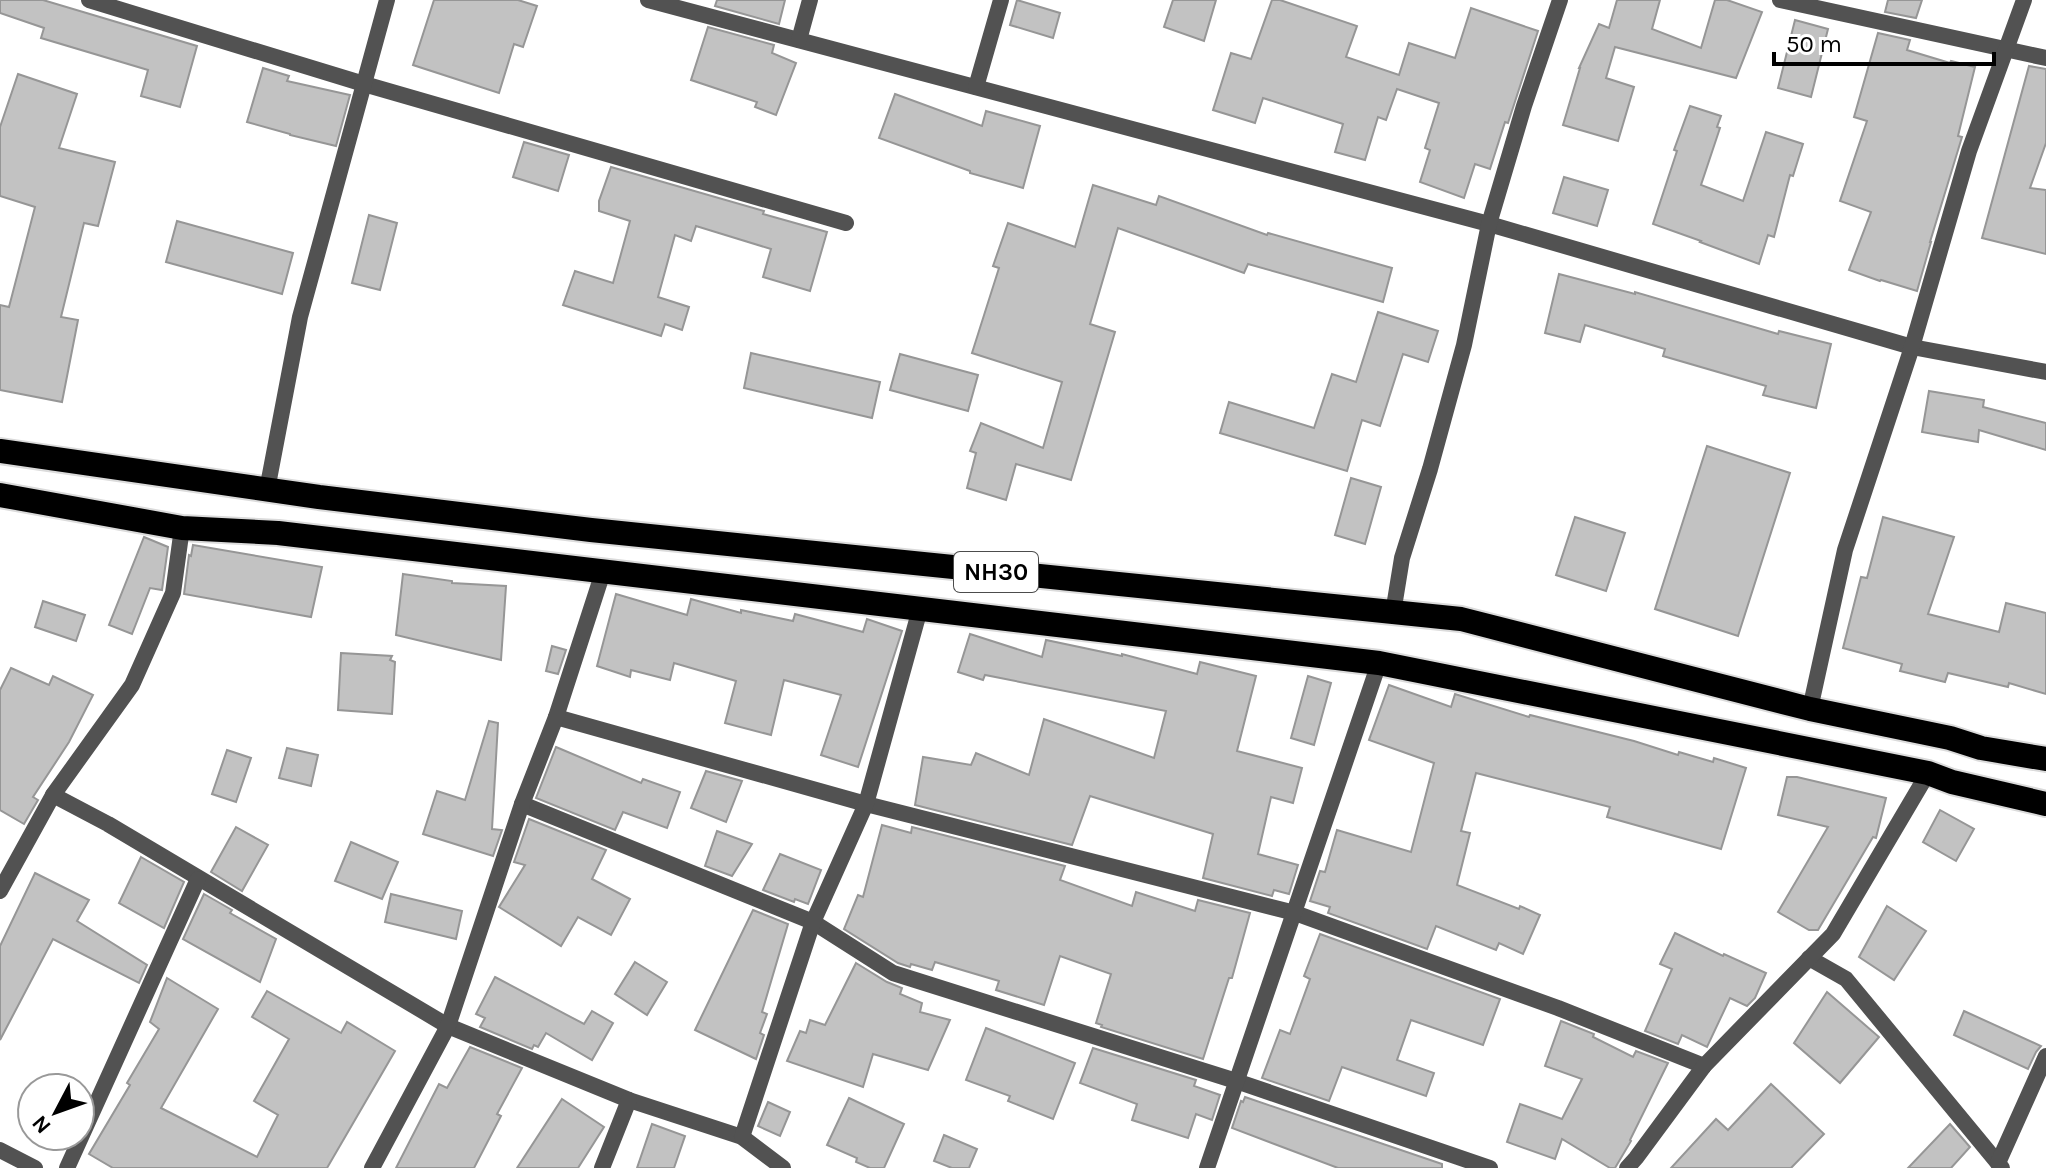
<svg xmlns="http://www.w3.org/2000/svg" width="2046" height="1168" viewBox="0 0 2046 1168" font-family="Karla,sans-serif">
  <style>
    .building { fill: #c2c2c2; stroke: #969696; stroke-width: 2 }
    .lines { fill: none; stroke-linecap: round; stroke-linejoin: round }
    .highway-casing { stroke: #dbdbdb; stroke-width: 28 }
    .street { stroke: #525252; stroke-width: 16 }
    .highway { stroke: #000; stroke-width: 24 }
    .labels { text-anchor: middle; stroke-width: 7; stroke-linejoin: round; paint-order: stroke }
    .shield { fill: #fff; stroke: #4c4c4c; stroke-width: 2 }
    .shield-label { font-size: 24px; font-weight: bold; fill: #000 }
  </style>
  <rect width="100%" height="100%" fill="#fff"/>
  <g class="building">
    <path d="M0 0H43L197 46 180 107 141 96 148 70 41 38 44 28 0 13Z"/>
    <path d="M434 0H518L537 6 523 47 514 44 499 93 413 65Z"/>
    <path d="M717 0H785L779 24 715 6Z"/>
    <path d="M1017 0 1060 13 1053 38 1010 25Z"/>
    <path d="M1173 0H1216L1204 41 1164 27Z"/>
    <path d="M1272 0H1280L1357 26 1346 57 1399 75 1409 43 1455 58 1471 8 1538 31 1508 123 1505 122 1490 169 1475 164 1464 198 1420 182 1430 150 1425 148 1439 103 1397 89 1386 120 1378 117 1365 160 1335 152 1343 124 1263 98 1255 123 1213 110 1231 53 1251 59Z"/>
    <path d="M1617 0H1660L1652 29 1701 48 1715 0H1727L1762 12 1736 78 1615 47 1606 78 1634 87 1618 141 1563 125 1580 68H1579L1599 24 1609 28Z"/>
    <path d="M1888 0H1922L1916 18 1885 12Z"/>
    <path d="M1795 20 1828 29 1811 97 1778 88Z"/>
    <path d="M708 27 774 45 772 53 796 63 776 115 755 107 757 102 691 80Z"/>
    <path d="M1878 33 1910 40 1907 50 1950 63 1951 61 1975 67 1958 136 1962 137 1930 242H1931L1917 291 1881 280 1880 281 1849 270 1871 212 1840 201 1867 121 1854 117Z"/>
    <path d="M2029 66 2046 69V143L2030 188 2046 190V254L1982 238Z"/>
    <path d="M263 68 289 76 287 81 350 95 336 146 290 135V134L247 122Z"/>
    <path d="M18 74 77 94 59 148 115 162 98 226 84 223 61 317 78 320 62 402 0 390V305L9 307 35 207 0 196V127Z"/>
    <path d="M895 94 982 126 986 111 1040 126 1023 188 970 173V171L879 138Z"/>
    <path d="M1690 106 1721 116 1717 127 1720 128 1701 185 1743 201 1766 132 1803 144 1793 176 1790 175 1774 237 1768 235 1759 264 1700 242 1701 241 1653 224 1677 151 1674 150Z"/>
    <path d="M524 142 569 155 558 191 513 177Z"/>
    <path d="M611 167 764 211 763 214 827 232 810 291 763 277 771 249 696 226 691 241 675 235 658 297 689 307 682 330 665 324 661 336 563 305 575 271 613 283 630 221 599 211V201Z"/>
    <path d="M1564 177 1608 190 1597 226 1553 213Z"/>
    <path d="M1093 185 1156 205 1159 196 1267 235 1268 233 1392 268 1383 302 1248 264 1244 273 1118 228 1090 324 1115 332 1071 480 1016 464 1006 500 967 488 976 453 970 451 981 423 1043 448 1062 382 972 353 999 268 993 266 1008 223 1075 247Z"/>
    <path d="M369 215 397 223 380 290 352 283Z"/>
    <path d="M177 221 293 253 282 294 166 262Z"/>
    <path d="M1559 274 1635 294V292L1778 334 1779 331 1831 344 1816 408 1763 395 1766 386 1663 356 1665 349 1585 325 1580 342 1545 333Z"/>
    <path d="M1378 312 1438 331 1428 362 1403 354 1380 426 1362 420 1347 471 1220 433 1229 402 1314 428 1332 374 1356 382Z"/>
    <path d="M751 353 880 382 872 418 744 388Z"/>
    <path d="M900 354 978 375 968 411 890 390Z"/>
    <path d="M1929 391 1984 400 1983 407 2046 423V450L1979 430 1978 442 1922 432Z"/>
    <path d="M1707 446 1790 473 1738 636 1655 609Z"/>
    <path d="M1351 478 1381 487 1365 544 1335 535Z"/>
    <path d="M1575 517 1625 533 1606 591 1556 575Z"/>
    <path d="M1883 517 1954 537 1928 614 1999 632 2006 603 2046 613V694L2009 683 2008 687 1948 673 1945 682 1900 671 1902 664 1843 648 1861 577 1867 578Z"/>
    <path d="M144 537 168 547 162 590 150 588 132 634 109 625Z"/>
    <path d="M193 545 322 567 311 617 184 594 189 555 191 556Z"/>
    <path d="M403 574 452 581V583L506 586 501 660 396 635Z"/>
    <path d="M616 594 687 615 691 599 741 613V610L793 621 795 614 863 632 867 619 902 631 858 767 821 755 841 695 784 680 771 735 725 723 736 681 674 663 670 680 631 670 630 677 597 666Z"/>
    <path d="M43 601 85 615 76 641 35 627Z"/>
    <path d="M970 634 1042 657 1046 640 1122 656V654L1197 674 1200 662 1256 676 1237 751 1302 768 1293 803 1271 797 1258 854 1298 865 1289 894 1274 890 1272 896 1203 878 1213 834 1090 796 1072 845 915 805 923 757 971 765 976 753 1029 775 1044 719 1154 758 1166 711 985 675 983 680 958 672Z"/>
    <path d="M552 646 566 650 558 674 546 671Z"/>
    <path d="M341 653 392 656 390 660 395 662 392 714 338 710Z"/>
    <path d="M11 668 49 685 53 676 93 695 69 742 33 797 38 800 24 824 0 810V690Z"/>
    <path d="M1308 676 1331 683 1314 745 1291 738Z"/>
    <path d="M1389 685 1451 707 1455 694 1529 717 1530 715 1634 741 1678 755 1679 752 1713 762 1714 758 1746 768 1721 849 1607 817 1610 807 1476 773 1461 831 1470 833 1457 885 1519 909 1520 906 1540 915 1523 954 1499 943 1496 950 1436 926 1427 949 1328 913 1330 907 1310 901 1320 871 1325 872 1337 830 1411 852 1434 763 1369 740Z"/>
    <path d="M489 721 498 723 492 829 502 830 493 856 423 834 437 791 465 800Z"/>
    <path d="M556 747 641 783 643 779 680 792 667 828 623 812 615 830 536 798Z"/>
    <path d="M287 748 318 755 311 786 279 778Z"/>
    <path d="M227 750 251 758 236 802 212 794Z"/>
    <path d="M706 771 742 781 726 822 691 808Z"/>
    <path d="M1787 777H1797L1886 798 1876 838 1873 837 1818 930H1809L1778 912 1828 827 1778 815Z"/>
    <path d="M1940 810 1974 829 1956 861 1923 842Z"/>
    <path d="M529 819 606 850 592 879 630 899 611 935 578 917 561 946 499 907 525 865 514 862Z"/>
    <path d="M882 825 911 833 912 827 1065 866 1060 880 1132 906 1136 892 1195 911 1198 900 1250 913 1232 978H1229L1203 1059 1101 1027 1102 1025 1096 1023 1111 974 1060 956 1044 1005 996 990 999 981 935 962 932 970 911 964 910 967 898 963 844 929 858 895 863 897Z"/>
    <path d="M236 827 268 845 242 891 211 872Z"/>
    <path d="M717 831 752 844 732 876 705 866Z"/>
    <path d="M351 842 398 862 382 899 335 881Z"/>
    <path d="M780 854 821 870 808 904 795 899 794 902 763 890Z"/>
    <path d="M141 857 184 882 164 928 119 903Z"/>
    <path d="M35 873 89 900 77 921 147 965 139 983 53 939 0 1040V946Z"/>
    <path d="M204 894 232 910 230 913 276 939 260 982 183 939Z"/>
    <path d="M391 894 462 911 456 939 385 922Z"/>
    <path d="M1887 906 1926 931 1894 980 1859 957Z"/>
    <path d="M753 910 788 924 762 1012 767 1014 760 1033 764 1035 756 1059 695 1030Z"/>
    <path d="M1675 933 1723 956 1724 954 1766 973 1755 998 1747 1006 1730 998 1707 1047 1682 1035 1678 1044 1645 1031 1672 969 1660 964Z"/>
    <path d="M1320 934 1500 999 1483 1045 1411 1020 1397 1060 1434 1073 1426 1096 1342 1067 1329 1101 1262 1078 1280 1030 1290 1034 1310 979 1304 976Z"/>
    <path d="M635 962 667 982 647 1015 615 994Z"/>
    <path d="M856 963 887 982 902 988 900 994 922 1003 920 1012 950 1020 928 1070 873 1054 863 1087 787 1061 800 1031 806 1033 810 1020 825 1025Z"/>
    <path d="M495 977 584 1024 592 1011 613 1023 592 1060 546 1033 538 1047 534 1045 532 1049 480 1027 485 1018 476 1014Z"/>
    <path d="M167 978 218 1009 161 1108 257 1157 278 1115 254 1101 289 1039 252 1017 267 991 341 1033 347 1022 395 1051 327 1168H113L89 1154 130 1085 127 1083 159 1029 150 1022Z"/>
    <path d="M1827 992 1879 1037 1840 1083 1794 1043Z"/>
    <path d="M1964 1011 2041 1046 2036 1052 2028 1069 1954 1035Z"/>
    <path d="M1561 1021 1594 1034 1593 1037 1633 1057 1636 1051 1668 1063 1630 1140 1631 1141 1615 1168H1610L1562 1139 1555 1159 1507 1142 1520 1104 1562 1119 1582 1079 1545 1066Z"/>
    <path d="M986 1028 1075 1063 1053 1119 1008 1101 1010 1096 966 1080Z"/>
    <path d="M470 1047 522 1068 497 1114 501 1116 474 1168H396L439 1084 447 1088Z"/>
    <path d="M1093 1048 1196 1080 1194 1086 1220 1095 1212 1120 1196 1114 1188 1138 1132 1120 1137 1104 1080 1083Z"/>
    <path d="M1771 1084 1824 1134 1791 1168H1671L1716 1119 1728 1130Z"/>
    <path d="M1245 1097 1442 1164V1168H1338L1232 1128 1241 1101 1243 1102Z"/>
    <path d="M849 1098 904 1124 884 1168H870L856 1162 857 1158 827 1145Z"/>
    <path d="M562 1099 604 1127 578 1168H517Z"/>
    <path d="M768 1102 790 1112 780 1136 758 1126Z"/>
    <path d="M652 1124 685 1136 674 1168H637Z"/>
    <path d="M1950 1124 1970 1147 1951 1168H1908Z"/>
    <path d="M944 1135 977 1149 969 1168H952L934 1161Z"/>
  </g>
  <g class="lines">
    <g class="highway-casing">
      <g id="highway">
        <path d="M0 451 319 497 591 530 1461 619 1810 709 1950 738 1981 748 2046 759"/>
        <path d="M0 495 182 528 278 533 1379 663 1928 773 1952 782 2046 804"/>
      </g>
    </g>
    <g class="street">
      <path d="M89 0 364 84 846 223"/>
      <path d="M648 0 1489 224 1912 347 2046 372"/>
      <path d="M1780 0 2046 58"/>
      <path d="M799 40 810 0"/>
      <path d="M976 87 1001 0"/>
      <path d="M267 490 300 317 387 0"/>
      <path d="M1393 613 1402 558 1430 469 1464 345 1489 224 1524 106 1560 0"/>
      <path d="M1810 709 1845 550 1912 347 1969 151 2024 0"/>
      <path d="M556 717 866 804 1295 913 1558 1008 1704 1066"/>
      <path d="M53 795 108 824 448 1026 629 1100 742 1137 783 1168"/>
      <path d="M522 804 813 922 893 973 1236 1081 1490 1168"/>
      <path d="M0 891 53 795 132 685 173 593 182 528"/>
      <path d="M1809 958 1846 979 2002 1168"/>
      <path d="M742 1137 813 922 866 804 920 609"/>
      <path d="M0 1150 35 1168"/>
      <path d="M1998 1163 2046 1056"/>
      <path d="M67 1168 198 879"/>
      <path d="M372 1168 448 1026 522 804 556 717 603 572"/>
      <path d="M602 1168 629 1100"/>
      <path d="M1207 1168 1379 663"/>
      <path d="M1627 1168 1636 1158 1704 1066 1833 934 1928 773"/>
    </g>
    <use href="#highway" class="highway"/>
  </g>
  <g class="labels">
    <rect class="shield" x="954" y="552" width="84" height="40" rx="6"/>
    <g class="shield-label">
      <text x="996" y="580">NH30</text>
    </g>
  </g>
  <g transform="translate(56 1112) rotate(229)"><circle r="38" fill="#ffffff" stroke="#999999" stroke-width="2"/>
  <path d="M0-6L14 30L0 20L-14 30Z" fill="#000000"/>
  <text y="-12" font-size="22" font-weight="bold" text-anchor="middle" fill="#000000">N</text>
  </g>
  <path d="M1774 52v12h220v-12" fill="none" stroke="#000000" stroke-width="4"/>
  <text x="1786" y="52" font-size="24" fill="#000000" stroke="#ffffff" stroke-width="6" paint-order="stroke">50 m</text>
</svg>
